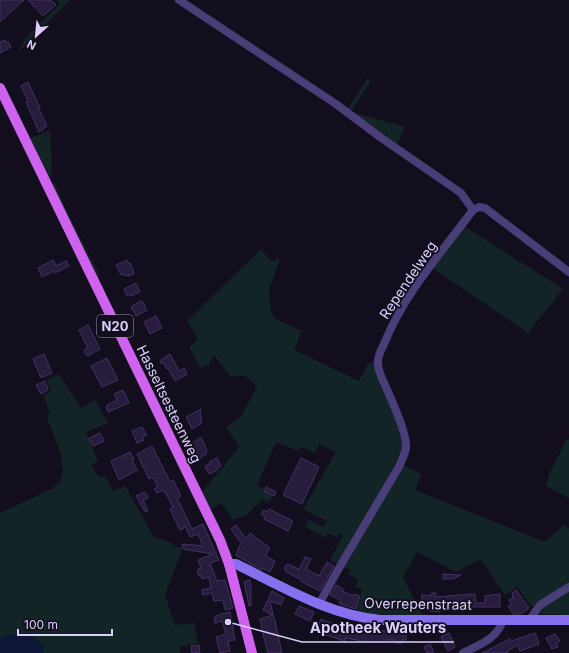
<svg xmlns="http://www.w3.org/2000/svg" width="569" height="653" viewBox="0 0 569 653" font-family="Inter,sans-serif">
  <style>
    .green { fill: #122426 }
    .water { fill: #0e1637 }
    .building { fill: #271c3c; stroke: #433166 }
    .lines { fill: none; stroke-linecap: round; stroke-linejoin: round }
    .street { stroke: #493e77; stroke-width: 8 }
    .secondary { stroke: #8770f0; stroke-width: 10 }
    .primary { stroke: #cf62ee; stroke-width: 10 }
    .labels { text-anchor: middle; stroke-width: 3.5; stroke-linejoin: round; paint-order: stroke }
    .shield { fill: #130e1d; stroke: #9f95b8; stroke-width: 1 }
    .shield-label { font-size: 13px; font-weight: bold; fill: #dbcffa }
    .street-label { font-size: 14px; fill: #dbcffa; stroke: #130e1d }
    .leader { fill: none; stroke: #dbcffa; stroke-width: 1.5 }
    .callout-dot { fill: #dbcffa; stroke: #130e1d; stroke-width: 1.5 }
    .callout-label { font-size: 15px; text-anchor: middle; font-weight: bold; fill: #dbcffa; stroke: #130e1d; stroke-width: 3.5; stroke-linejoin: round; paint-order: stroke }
  </style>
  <rect width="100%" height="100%" fill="#130e1d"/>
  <g class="green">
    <path d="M56 0H70L19 51 25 38 60 4Z"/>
    <path d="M368 78 371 80 351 112 405 127 396 146 346 111Z"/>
    <path d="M50 130 52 173 50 176 47 175 30 138Z"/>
    <path d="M54 181 63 203 100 276 98 277 53 188V184Z"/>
    <path d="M464 226 563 289 528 333 431 267Z"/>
    <path d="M261 249 272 262 277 258 280 259 269 290 271 313 276 319 302 331 294 350 359 381 368 364 375 361 397 422 403 445 400 458 338 565 330 560 343 535 340 533 337 538 328 533 325 537 305 527 309 520 323 527 327 521 303 509 336 452 319 444 315 453 301 447 298 451 276 442 257 485 275 495 267 504 263 499 246 515 233 520 221 503 211 509 202 492 232 456 239 446 226 427 241 417 257 386 245 376H230L214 355 209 364 200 368 189 347 197 340 196 335 187 321Z"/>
    <path d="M59 374 81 408 95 400 108 423 86 432 98 461 91 465 99 477 105 476 113 491 125 486 146 522 153 537 172 543 174 547H181L182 550 165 595 175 625 194 623 198 643 179 647 181 653H0V513L52 489 60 481 63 472 61 454 46 415 50 413 44 396 50 391 47 380Z"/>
    <path d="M567 439 569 440V498L546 486 550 472Z"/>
    <path d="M402 464 421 474 415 490 545 542 565 524 569 529V585L546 597 532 607 517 587 505 595 481 559 456 572 417 552 403 577 423 616 357 613 362 589 356 587 358 579 349 575 351 570 342 567Z"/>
    <path d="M569 591V615L541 614 540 609Z"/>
  </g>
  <path class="water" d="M12 634 33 637 43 645V653H0V639Z"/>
  <g class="building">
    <path d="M0 0H24L0 22Z"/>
    <path d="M28 0H51L56 5 43 16Z"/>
    <path d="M5 40 6 43 8 42 11 47 0 53V42Z"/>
    <path d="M28 82 40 108 39 109 47 126 39 132 26 102 28 101 21 86Z"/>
    <path d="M53 260 56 266 66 261 69 266 55 273 54 271 42 277 38 268Z"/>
    <path d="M127 260 129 264 130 263 134 272H133L134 274 128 276V275L125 276 124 274 121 275 116 265Z"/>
    <path d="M136 283 140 292 131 296V294L127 296 124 289Z"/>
    <path d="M142 301 147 310 136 316 131 307 133 306V305Z"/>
    <path d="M156 316 162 328 150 334 144 322Z"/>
    <path d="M88 325 100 349 87 356 84 350 88 348 79 330Z"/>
    <path d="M44 354 52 373 41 378 33 359Z"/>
    <path d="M170 354 179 371 184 368 187 374 175 381 168 368 167 369 163 363H160L162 359Z"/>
    <path d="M107 358 118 380 102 387 91 366Z"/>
    <path d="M45 381 48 388 46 389 47 391 41 394 36 385Z"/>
    <path d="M123 390 129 403 108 412 106 407 108 406 107 405 117 400 114 394Z"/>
    <path d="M201 409 200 415 202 419 200 420 202 423 192 429 186 417Z"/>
    <path d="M142 427 147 435 142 437 144 440 137 443 132 431Z"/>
    <path d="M100 433 104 441 93 446 89 438Z"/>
    <path d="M201 437 207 450 206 451 207 453 200 458 191 444Z"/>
    <path d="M152 446 170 482 173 480 181 496 177 498 192 529 203 524 219 560 210 563 217 581 225 580 233 608 225 610 223 600 214 601 212 593 203 595 202 590 211 588 209 577 202 579 201 575 199 576 197 570 201 568 198 560 213 554 183 549 182 544 203 546 198 534 190 537 186 527 180 530 170 509 173 507 164 490 157 493 154 489 158 487 153 477 149 479 137 454Z"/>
    <path d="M130 452 134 460H132L137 470 119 480 111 461Z"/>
    <path d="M217 458 221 466 217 468 218 470 209 474 205 466 210 464 209 462Z"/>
    <path d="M301 458 319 467 302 504 283 495Z"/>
    <path d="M266 487 276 492 274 496 264 491Z"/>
    <path d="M145 492 148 498 143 500 148 511 145 512 136 496Z"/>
    <path d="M269 509 293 521 288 531 264 519 265 517 261 514 264 510 267 512Z"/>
    <path d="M236 525 246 539 250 533 270 548 265 556 275 561 270 572 262 568 261 570 236 555 241 543 231 529Z"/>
    <path d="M305 557 311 559 306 569 319 576 327 562 334 566 320 591 302 582 301 580 285 571 286 570 284 568 287 564 299 569Z"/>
    <path d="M443 574 461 575 453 579H443Z"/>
    <path d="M250 580 251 588V606H249L244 582Z"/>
    <path d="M336 585 343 589 342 591 353 596 354 594 360 596 356 609 343 605 339 603 340 600 330 595Z"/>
    <path d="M516 590 529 608 521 614H513L508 606 512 605 509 600 513 598 512 593Z"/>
    <path d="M272 591 284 598 281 605 270 601 273 615 263 610Z"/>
    <path d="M431 593H436L435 596 446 597V596L475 594 476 603H485V596L500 594V607H469V605H456V607H451V609H440V612L430 611V602H422V595L431 596Z"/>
    <path d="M299 606 314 612 310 621 295 614Z"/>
    <path d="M230 612 235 640 228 641 230 651 220 653 216 637 226 634 222 621 215 623 214 618 216 615 219 616 221 614Z"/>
    <path d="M273 615 275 621 282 653H268L264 638 260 619Z"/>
    <path d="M321 619 337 625 338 623 348 627 378 631 397 630V632H406V640H402V643H396V640H385V642H368L345 638V641L319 633 320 630 317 629Z"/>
    <path d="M449 633 455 647 448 651 441 637Z"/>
    <path d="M535 633 539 644 520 651 518 645 507 651 508 653H482L510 639 511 641Z"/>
    <path d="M555 634 560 641 556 643 558 647 552 649 546 638Z"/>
    <path d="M430 644 434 653H427L424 647Z"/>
    <path d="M199 645 200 652 192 653 191 646Z"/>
  </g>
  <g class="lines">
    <g class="street">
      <path d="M179 0 336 104 380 137 461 193 473 210"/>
      <path d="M319 604 339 568 400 465C402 459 405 454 406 448 407 432 392 402 386 387 383 380 378 372 378 364 377 357 381 350 384 344 404 294 441 253 473 210L479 207 485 208 569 272"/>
      <path d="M530 619 540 605 569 587"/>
      <path d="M463 653C479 645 499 638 503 619"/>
    </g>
    <path class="secondary" d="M229 564H236C283 587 329 615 381 620H569"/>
    <path class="primary" d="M0 88 220 540 229 564 252 653"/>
  </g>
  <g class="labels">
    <rect class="shield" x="97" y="315" width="36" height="22" rx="3"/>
    <g class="shield-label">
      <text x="115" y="331">N20</text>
    </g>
    <g class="street-label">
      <text transform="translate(408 280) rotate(-56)" y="5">Rependelweg</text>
      <text transform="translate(169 404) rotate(64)" y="5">Hasseltsesteenweg</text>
      <text transform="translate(418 604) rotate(1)" y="5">Overrepenstraat</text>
    </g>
  </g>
  <path class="leader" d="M228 622L302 642H454"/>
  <circle class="callout-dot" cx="228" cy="622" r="4"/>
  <g class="callout-label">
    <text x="378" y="633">Apotheek Wauters</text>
  </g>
  <g transform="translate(36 36) rotate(207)" stroke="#130e1d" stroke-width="3" paint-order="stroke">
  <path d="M0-3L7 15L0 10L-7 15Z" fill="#dbcffa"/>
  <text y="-6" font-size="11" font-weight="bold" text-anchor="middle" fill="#dbcffa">N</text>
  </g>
  <path d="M18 629v6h94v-6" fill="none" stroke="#dbcffa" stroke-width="2"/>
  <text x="24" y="629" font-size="12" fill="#dbcffa" stroke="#130e1d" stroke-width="3" paint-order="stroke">100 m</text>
</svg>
